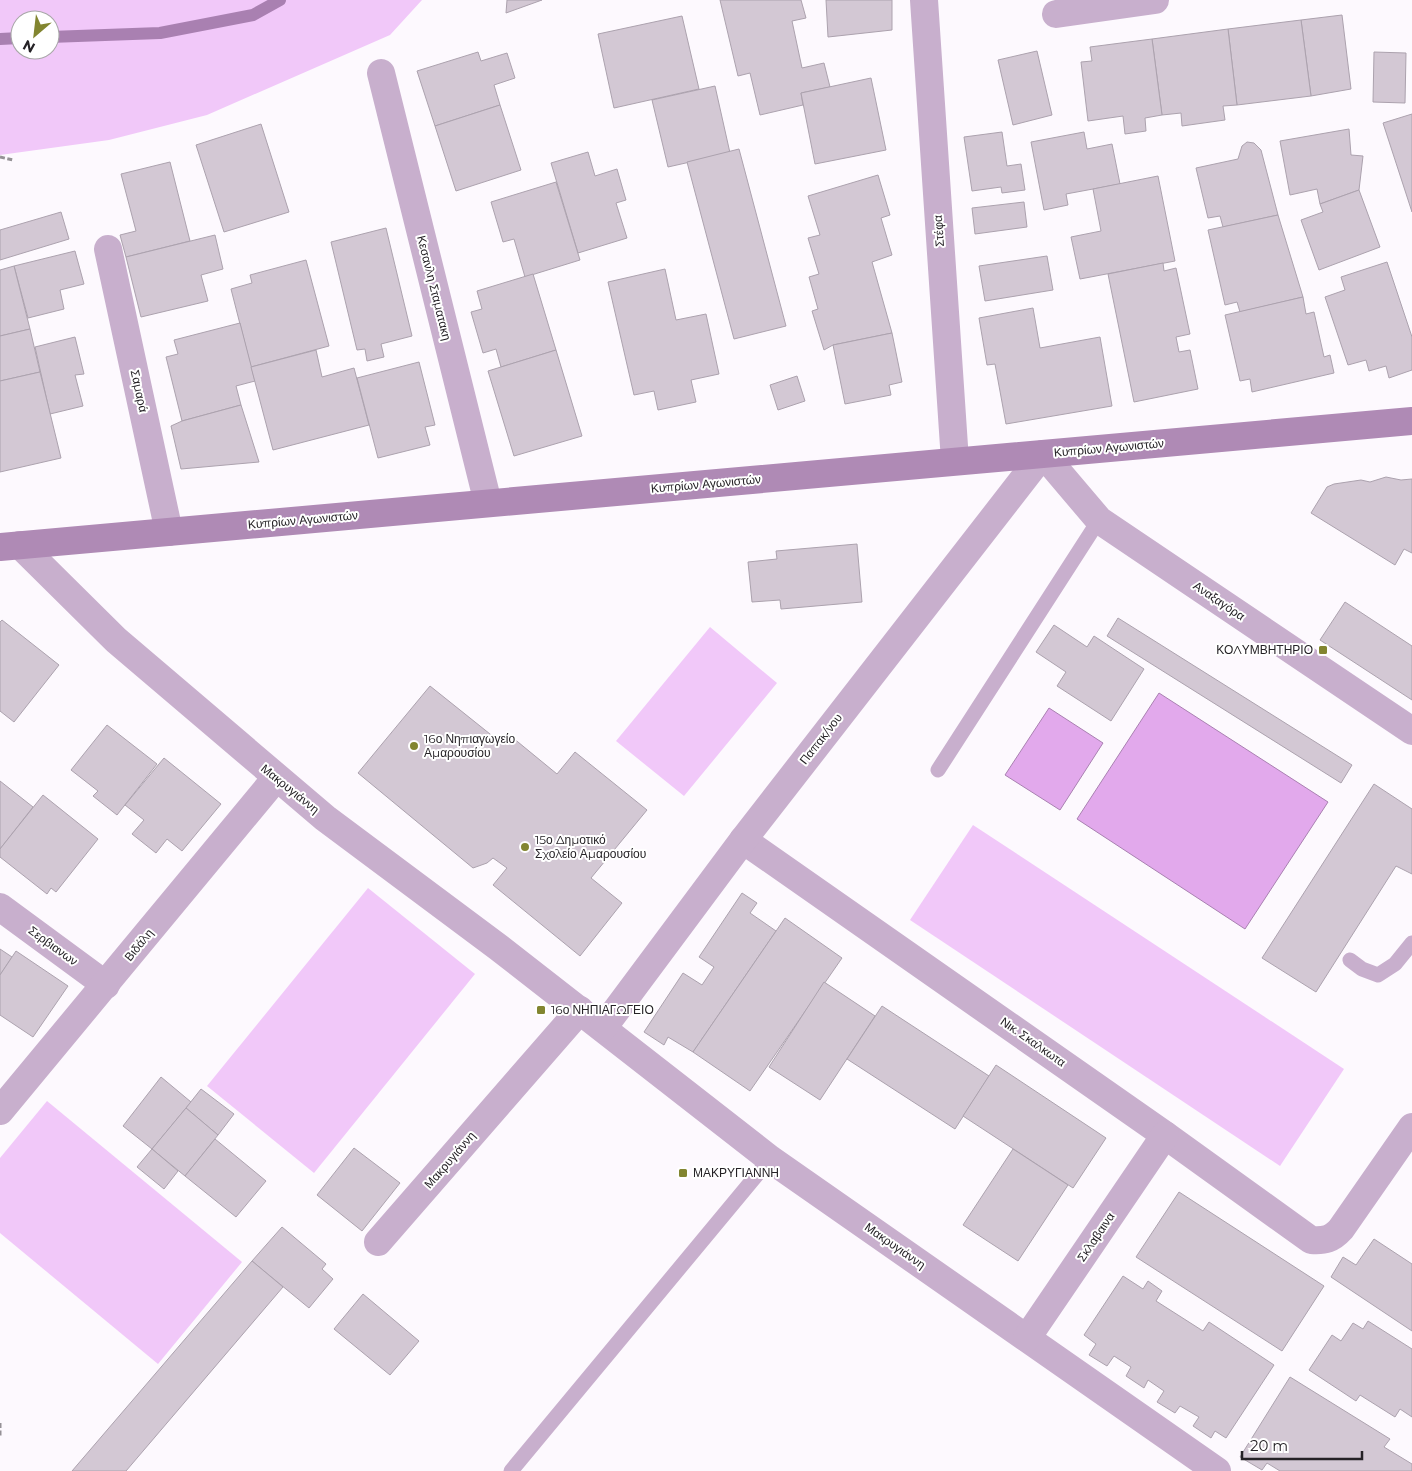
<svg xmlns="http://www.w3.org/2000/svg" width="1412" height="1471" viewBox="0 0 1412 1471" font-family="Montserrat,sans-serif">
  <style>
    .green { fill: #f1c8f9; fill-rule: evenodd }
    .water { fill: #e2a9ec; stroke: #a980b1 }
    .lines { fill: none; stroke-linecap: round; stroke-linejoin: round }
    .stream { stroke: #a980b1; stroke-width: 12 }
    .building { fill: #d3c8d4; stroke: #aca2ae }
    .path { stroke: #959196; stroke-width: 3; stroke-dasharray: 5 2.5; stroke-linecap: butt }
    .lane { stroke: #c8afcd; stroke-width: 15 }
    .street { stroke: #c8afcd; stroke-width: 28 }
    .secondary { stroke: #af8ab5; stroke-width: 28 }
    .poi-dot { fill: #828530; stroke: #fff; stroke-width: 2 }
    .labels { text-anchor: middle; stroke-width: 4; stroke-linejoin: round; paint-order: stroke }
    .street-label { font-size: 12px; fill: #252226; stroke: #fff }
    .poi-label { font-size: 12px; fill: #252226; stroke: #fff; text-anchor: start }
  </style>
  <rect width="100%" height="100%" fill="#fdf9fe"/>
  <g class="green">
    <path d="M0 0H422L390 35 207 115 109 140 0 155ZM20 20H50V50H20Z"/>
    <path d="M710 627 777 683 684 796 616 741Z"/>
    <path d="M973 825 1344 1069 1280 1166 910 920Z"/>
    <path d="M368 888 475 974 314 1173 207 1086Z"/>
    <path d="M47 1101 242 1262 158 1364 0 1233V1158Z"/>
  </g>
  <g class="water">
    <path d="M1159 693 1328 802 1245 929 1077 819Z"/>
    <path d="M1049 708 1103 743 1060 810 1005 775Z"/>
  </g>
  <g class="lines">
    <g class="stream">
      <path d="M50 37 160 33 253 15 280 0"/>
      <path d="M0 39 20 38"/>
    </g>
  </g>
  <g class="building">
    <path d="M507 0H542L506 13Z"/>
    <path d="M720 0H801L806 18 792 21 802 68 824 63 830 87 801 93 803 105 760 115 750 73 738 76Z"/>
    <path d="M826 0H892V30L828 37Z"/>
    <path d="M1342 15 1351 89 1311 96 1301 20Z"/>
    <path d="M682 16 699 89 614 108 598 34Z"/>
    <path d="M1301 20 1311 96 1237 105 1228 29Z"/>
    <path d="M1228 29 1237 105 1223 106 1225 120 1182 126 1181 113 1162 115 1152 39Z"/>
    <path d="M1152 39 1162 115 1145 118 1146 131 1125 134 1123 116 1088 121 1081 62 1092 61 1090 47Z"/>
    <path d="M1037 51 1052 115 1013 125 998 60Z"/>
    <path d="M478 52 481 61 507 53 515 78 494 85 500 105 435 126 417 71Z"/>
    <path d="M1374 52 1406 53 1405 103 1373 102Z"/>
    <path d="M871 78 886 150 815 164 801 93Z"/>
    <path d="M715 86 730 153 668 167 652 100Z"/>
    <path d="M500 105 521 170 456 191 435 126Z"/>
    <path d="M1412 114V212L1383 123Z"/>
    <path d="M261 124 289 212 224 232 196 145Z"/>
    <path d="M1349 129 1351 155 1363 156 1359 190 1320 204 1317 189 1290 195 1280 141Z"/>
    <path d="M1002 132 1007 166 1021 164 1025 190 1002 193 1001 187 972 191 964 137Z"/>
    <path d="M1084 132 1087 149 1112 144 1120 184 1066 194 1068 205 1044 210 1031 142Z"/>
    <path d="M1247 142 1254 143 1261 150 1278 215 1223 227 1220 216 1208 218 1196 168 1238 159 1242 146Z"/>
    <path d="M739 149 786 326 734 339 687 162Z"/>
    <path d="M588 152 595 176 617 169 626 200 616 203 627 238 578 253 551 163Z"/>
    <path d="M170 162 190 241 126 257 120 235 136 231 121 174Z"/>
    <path d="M878 175 890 215 881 218 892 255 872 262 892 333 833 345 824 350 812 311 818 309 809 277 819 274 808 238 820 235 808 196Z"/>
    <path d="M1158 176 1175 261 1080 279 1071 237 1101 231 1093 189Z"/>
    <path d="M556 182 580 260 525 277 514 239 503 242 491 202Z"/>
    <path d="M1359 190 1380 247 1319 270 1301 220 1323 212 1320 204Z"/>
    <path d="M1024 202 1027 227 975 234 972 208Z"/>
    <path d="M61 212 69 239 0 260V230Z"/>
    <path d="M1278 215 1303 297 1240 312 1237 302 1225 305 1208 230Z"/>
    <path d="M386 228 412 336 381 344 384 357 367 361 365 349 357 350 331 242Z"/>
    <path d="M215 235 223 269 201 275 208 301 141 317 126 257Z"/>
    <path d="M75 251 84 284 60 290 64 309 28 318 14 266Z"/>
    <path d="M1047 256 1053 290 985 301 979 266Z"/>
    <path d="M306 260 329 346 251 367 231 289 252 283 250 275Z"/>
    <path d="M1387 262 1412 337V370L1389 378 1386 366 1369 371 1366 360 1348 365 1325 297 1345 290 1341 277Z"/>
    <path d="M1163 263 1164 271 1176 268 1190 334 1176 337 1179 352 1190 350 1198 389 1134 402 1108 274Z"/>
    <path d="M14 266 30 329 0 336V270Z"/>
    <path d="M665 269 676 320 706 314 719 374 691 380 696 402 658 410 654 391 634 395 608 282Z"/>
    <path d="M533 274 556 350 501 367 496 349 483 353 471 312 482 309 477 291Z"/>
    <path d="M1303 297 1306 314 1314 312 1324 357 1330 355 1334 373 1252 392 1250 379 1240 381 1225 315Z"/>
    <path d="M1033 308 1040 348 1100 337 1112 406 1006 424 995 364 987 365 979 318Z"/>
    <path d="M240 323 255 381 236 386 241 405 182 421 166 357 178 354 174 340Z"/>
    <path d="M30 329 40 372 0 381V336Z"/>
    <path d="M892 333 902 382 889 385 891 395 845 404 833 345Z"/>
    <path d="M75 337 84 374 75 375 83 406 50 414 35 347Z"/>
    <path d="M316 350 322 377 354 368 369 425 273 450 251 367Z"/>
    <path d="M556 350 582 436 514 456 488 371Z"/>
    <path d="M419 362 435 425 425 427 430 445 378 458 357 378Z"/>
    <path d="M40 372 61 458 0 472V381Z"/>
    <path d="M797 376 805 401 778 410 770 385Z"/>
    <path d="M241 405 259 462 181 469 171 426 182 421Z"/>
    <path d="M1386 477 1401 480 1412 479V553L1404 549 1395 565 1311 513 1327 487 1334 484 1361 480 1370 482Z"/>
    <path d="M857 544 862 602 781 609 780 600 752 602 748 562 777 559 776 551Z"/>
    <path d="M1345 602 1412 646V700L1320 640Z"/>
    <path d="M1118 618 1352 765 1341 783 1107 636Z"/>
    <path d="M2 620 59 665 14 722 0 711V622Z"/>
    <path d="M1054 625 1087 647 1094 636 1144 669 1111 721 1057 686 1066 672 1036 652Z"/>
    <path d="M430 686 500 742 507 733 557 774 575 752 647 810 591 878 622 903 580 956 493 885 507 868 493 858 487 863 473 868 358 773Z"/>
    <path d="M107 725 157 764 117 815 93 796 98 791 71 770Z"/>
    <path d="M164 758 221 804 182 851 167 839 156 853 132 834 144 820 125 805Z"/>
    <path d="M0 781 33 807 0 849Z"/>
    <path d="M1374 784 1412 809V874L1396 866 1316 992 1262 958Z"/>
    <path d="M43 795 98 839 56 892 51 888 47 894 0 857V849Z"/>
    <path d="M742 893 757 903 750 913 776 931 693 1052 668 1037 664 1045 644 1032 683 973 702 985 714 967 699 957Z"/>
    <path d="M785 918 842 958 750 1091 693 1052Z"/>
    <path d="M0 949 12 957 0 975Z"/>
    <path d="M16 951 68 986 33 1037 0 1015V975Z"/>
    <path d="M824 982 875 1016 820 1100 769 1067Z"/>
    <path d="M882 1006 989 1076 955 1129 847 1059Z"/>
    <path d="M996 1065 1106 1138 1073 1188 963 1116Z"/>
    <path d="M161 1077 191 1102 152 1149 123 1126Z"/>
    <path d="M201 1089 234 1114 218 1135 186 1108Z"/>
    <path d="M186 1108 218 1135 185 1176 152 1149Z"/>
    <path d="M215 1139 266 1181 236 1217 185 1176Z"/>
    <path d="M354 1148 400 1183 362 1231 317 1195Z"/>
    <path d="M152 1149 178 1171 164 1189 137 1167Z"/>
    <path d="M1013 1149 1068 1185 1018 1261 963 1225Z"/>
    <path d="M1179 1192 1324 1286 1282 1351 1136 1257Z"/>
    <path d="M282 1227 326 1264 322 1269 333 1279 309 1308 252 1261Z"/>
    <path d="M1374 1239 1412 1264V1331L1331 1277 1343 1257 1356 1265Z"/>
    <path d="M252 1261 283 1287 126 1471H72Z"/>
    <path d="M1123 1276 1143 1289 1148 1281 1162 1291 1156 1301 1203 1331 1209 1322 1274 1365 1226 1438 1215 1431 1211 1438 1193 1426 1199 1417 1180 1406 1175 1413 1157 1402 1164 1391 1148 1380 1144 1388 1126 1376 1131 1367 1114 1356 1107 1366 1089 1355 1096 1344 1084 1335Z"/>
    <path d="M363 1294 419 1341 390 1375 334 1329Z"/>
    <path d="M1368 1321 1412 1349V1417L1400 1409 1395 1417 1360 1395 1356 1401 1309 1370 1332 1335 1341 1341 1353 1323 1363 1329Z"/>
    <path d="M1290 1377 1390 1439 1384 1447 1412 1464V1471H1280L1267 1463 1262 1470 1240 1457Z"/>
  </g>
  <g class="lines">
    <g class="path">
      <path d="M0 157 13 160"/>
      <path d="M0 1423V1436"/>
    </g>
    <g class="lane">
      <path d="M938 770 1099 520"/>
      <path d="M1350 960 1362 969 1378 975 1395 964 1412 943"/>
      <path d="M511 1471 770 1159"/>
    </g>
    <g class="street">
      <path d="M924 0 955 461"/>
      <path d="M1056 14 1155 0"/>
      <path d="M381 73 488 503"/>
      <path d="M108 249 169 532"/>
      <path d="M20 545 116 640 325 818 498 947 770 1159 1217 1471"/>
      <path d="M743 840 1165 1135 1311 1240C1325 1241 1332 1239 1341 1229L1412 1127"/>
      <path d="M0 907 106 985"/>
      <path d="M603 1028 743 840 1043 454 1099 520 1412 731"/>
      <path d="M0 1111 276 778"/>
      <path d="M378 1242 580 1010"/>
      <path d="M1027 1338 1165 1135"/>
    </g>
    <path class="secondary" d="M0 547 1412 421"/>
  </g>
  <g class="poi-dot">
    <rect x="1318" y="645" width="10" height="10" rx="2.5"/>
    <circle cx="414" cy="746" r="5"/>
    <circle cx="525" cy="847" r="5"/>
    <rect x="536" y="1005" width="10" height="10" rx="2.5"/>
    <rect x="678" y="1168" width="10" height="10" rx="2.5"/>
  </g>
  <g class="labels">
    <g class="street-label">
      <text transform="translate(939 231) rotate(-94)" y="4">Στέφα</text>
      <text transform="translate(434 288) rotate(76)" y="4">Κεσανλη Σταματακη</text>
      <text transform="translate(139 391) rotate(78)" y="4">Σαμαρά</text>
      <text transform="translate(1109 448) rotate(-5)" y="4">Κυπρίων Αγωνιστών</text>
      <text transform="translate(706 484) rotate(-5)" y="4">Κυπρίων Αγωνιστών</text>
      <text transform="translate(303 520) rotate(-5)" y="4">Κυπρίων Αγωνιστών</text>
      <text transform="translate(1219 601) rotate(34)" y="4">Αναξαγόρα</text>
      <text transform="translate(821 739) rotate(-52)" y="4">Παπακ/νου</text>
      <text transform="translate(290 789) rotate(39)" y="4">Μακρυγιάννη</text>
      <text transform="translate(139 945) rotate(-51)" y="4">Βιδάλη</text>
      <text transform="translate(53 946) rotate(36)" y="4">Σερβιανων</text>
      <text transform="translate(1033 1042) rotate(35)" y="4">Νικ. Σκαλκωτα</text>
      <text transform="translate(450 1160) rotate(-49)" y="4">Μακρυγιάννη</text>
      <text transform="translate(1096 1237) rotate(-56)" y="4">Σκλαβαινα</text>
      <text transform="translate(895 1246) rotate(35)" y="4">Μακρυγιάννη</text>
    </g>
    <g class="poi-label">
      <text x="1313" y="654" text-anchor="end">ΚΟΛΥΜΒΗΤΗΡΙΟ</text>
      <text x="424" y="743">16ο Νηπιαγωγείο<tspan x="424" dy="14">Αμαρουσίου</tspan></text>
      <text x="535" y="844">15ο Δημοτικό<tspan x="535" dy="14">Σχολείο Αμαρουσίου</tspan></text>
      <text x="551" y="1014">16ο ΝΗΠΙΑΓΩΓΕΙΟ</text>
      <text x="693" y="1177">ΜΑΚΡΥΓΙΑΝΝΗ</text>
    </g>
  </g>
  <g transform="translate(35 35) rotate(208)"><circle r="24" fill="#ffffff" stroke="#a8a7a8"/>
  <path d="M0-4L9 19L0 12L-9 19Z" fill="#828530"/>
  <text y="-8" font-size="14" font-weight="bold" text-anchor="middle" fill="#252226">N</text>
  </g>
  <path d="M1242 1451v8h120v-8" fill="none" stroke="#252226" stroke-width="2.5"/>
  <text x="1250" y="1451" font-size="15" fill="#252226" stroke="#ffffff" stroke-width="4" paint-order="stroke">20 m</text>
</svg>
